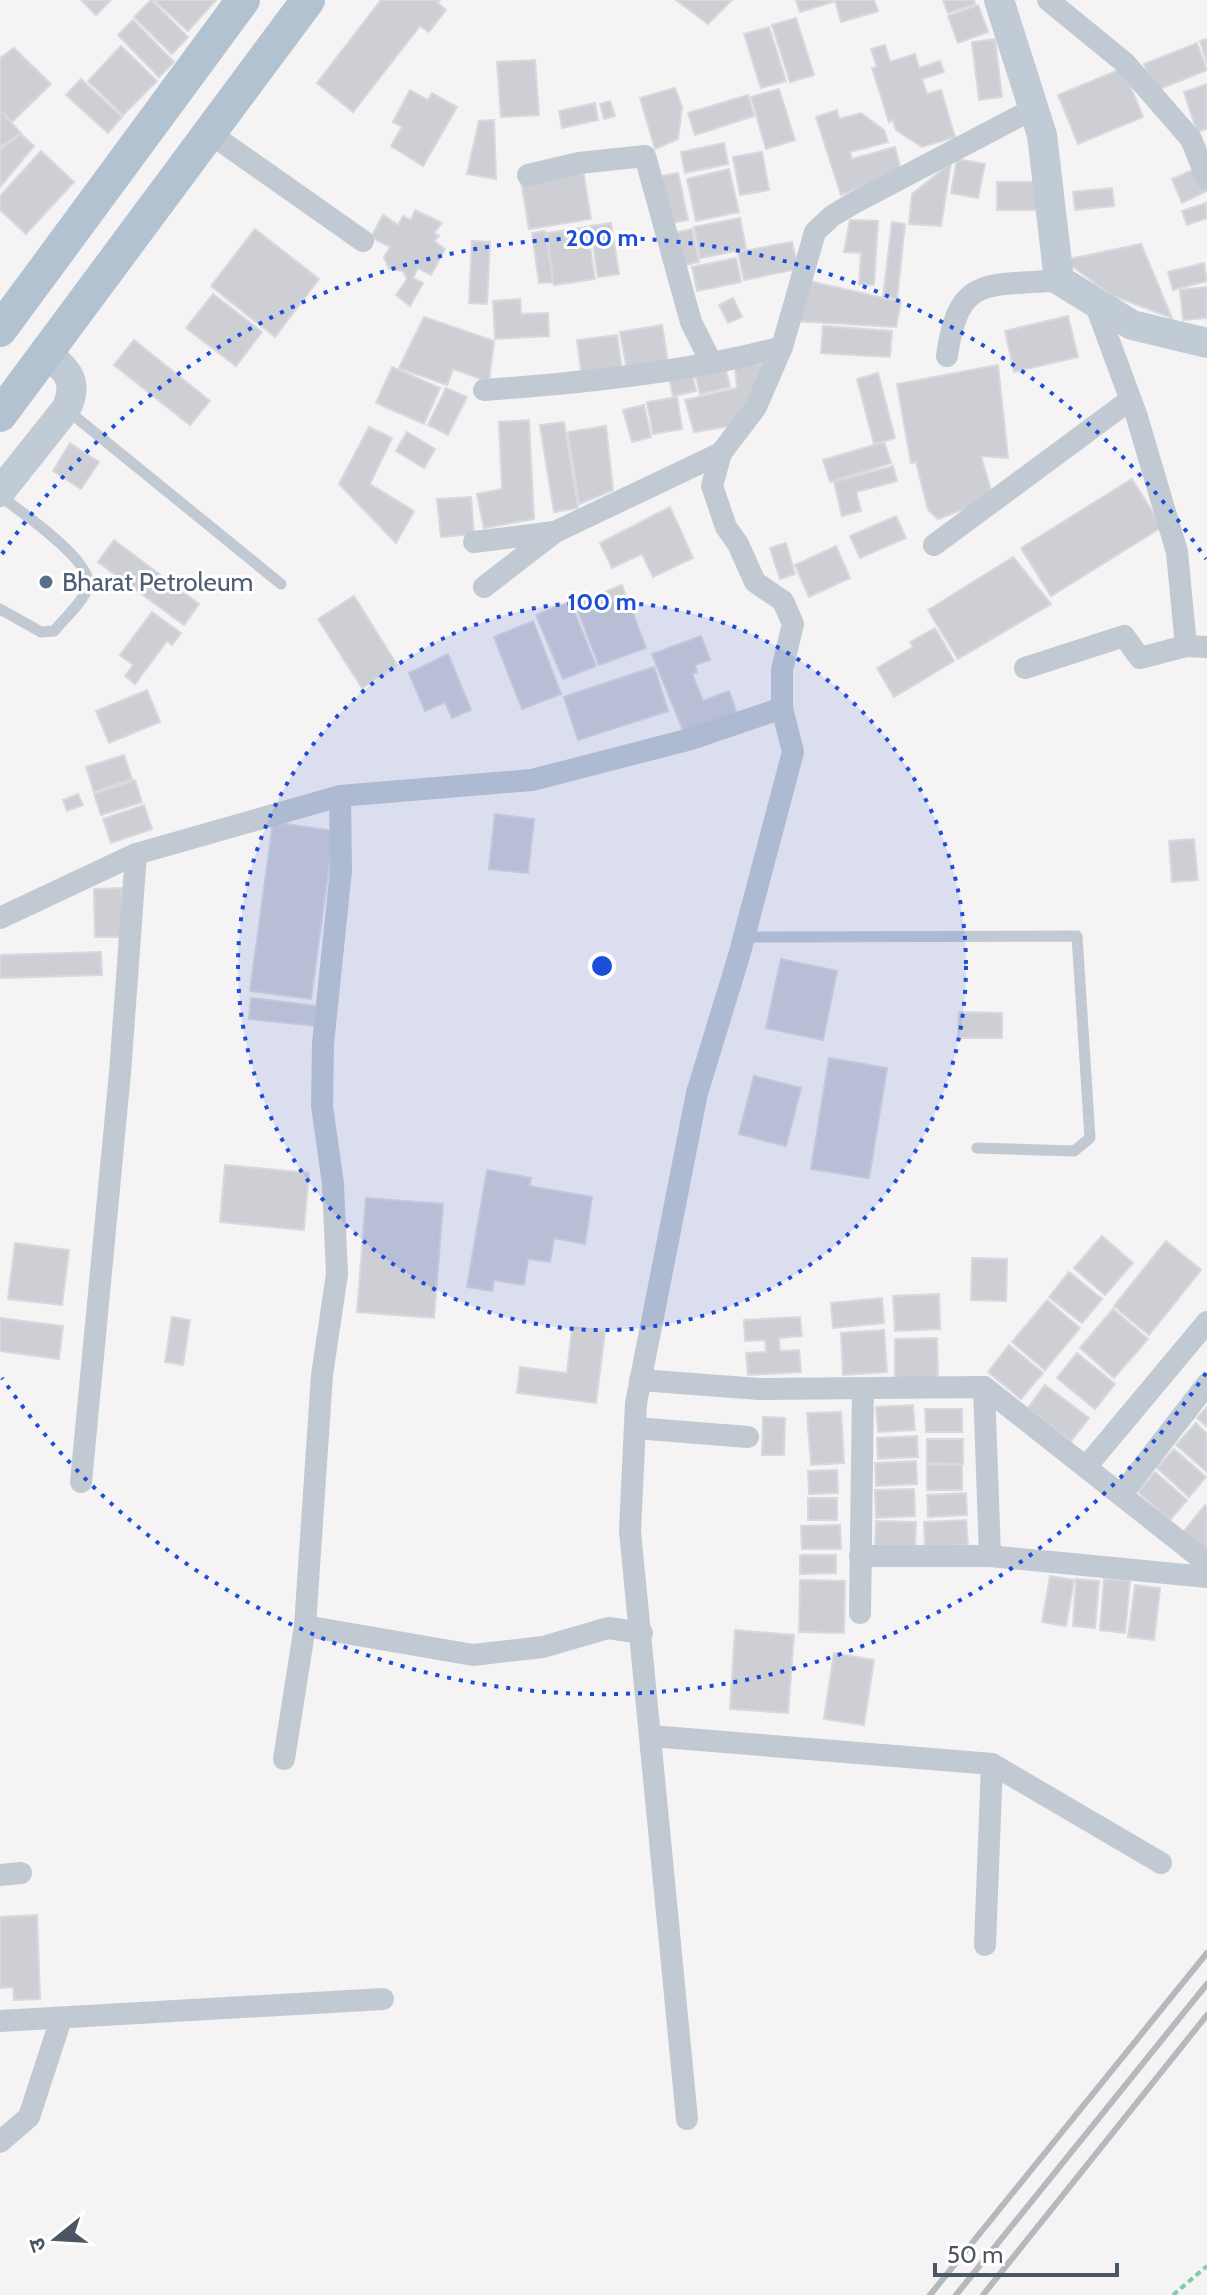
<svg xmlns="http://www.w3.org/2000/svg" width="1207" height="2295" viewBox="0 0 1207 2295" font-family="Cabin,'Noto Sans Devanagari',sans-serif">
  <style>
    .building { fill: #cdcfd5; stroke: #d7d9de; stroke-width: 2 }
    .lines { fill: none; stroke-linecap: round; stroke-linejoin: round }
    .path { stroke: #7ad0a6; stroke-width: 4; stroke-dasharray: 6 4; stroke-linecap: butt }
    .lane { stroke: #c1cad2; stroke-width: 11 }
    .street { stroke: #c1cad2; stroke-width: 22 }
    .secondary { stroke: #c1cbd6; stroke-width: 30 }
    .primary { stroke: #b3c2d1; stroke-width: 34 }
    .rail { stroke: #b5b8bd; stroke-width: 6 }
    .ring { fill: none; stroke: #1d4ed8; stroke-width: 4; stroke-dasharray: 4 8 }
    .service-dot { fill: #5c6f8a; stroke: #fff; stroke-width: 3 }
    .labels { text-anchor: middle; stroke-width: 6; stroke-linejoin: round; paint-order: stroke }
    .service-label { font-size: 26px; fill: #4e5e75; stroke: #fff; text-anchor: start }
    .centre { fill: #1d4ed8; stroke: #fff; stroke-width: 4 }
    .ring-label { font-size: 24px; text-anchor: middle; font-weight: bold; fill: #1d4ed8; stroke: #fff; stroke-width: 6; stroke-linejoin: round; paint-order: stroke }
  </style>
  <rect width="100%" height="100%" fill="#f5f3f3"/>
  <g class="building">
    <path d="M81 0H111L96 15Z"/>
    <path d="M151 0 188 37 172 54 134 17Z"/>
    <path d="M154 0H216L188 31Z"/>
    <path d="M381 0H440L438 3 446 10 429 32 420 26 353 112 317 83Z"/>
    <path d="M676 0H732L708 24Z"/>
    <path d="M796 0H832L833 2 800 12Z"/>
    <path d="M835 0H874L878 11 841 22Z"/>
    <path d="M943 0H974L975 4 948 13Z"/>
    <path d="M978 5 988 32 958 43 948 16Z"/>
    <path d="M796 18 814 75 790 82 772 25Z"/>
    <path d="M133 20 174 62 159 77 118 35Z"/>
    <path d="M769 27 786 81 761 88 744 34Z"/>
    <path d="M995 39 1002 97 979 100 972 42Z"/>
    <path d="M1207 39V63L1200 41Z"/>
    <path d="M1197 43 1207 70 1155 91 1144 64Z"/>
    <path d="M885 45 890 62 915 54 919 68 940 61 944 72 922 79 927 94 941 90 955 137 922 147 896 130 893 120 889 122 872 68 877 67 871 49Z"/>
    <path d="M121 46 157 81 123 115 88 81Z"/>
    <path d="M14 48 51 84 12 122 0 110V58Z"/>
    <path d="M535 60 539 115 501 117 497 62Z"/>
    <path d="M1123 68 1143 117 1078 144 1058 95Z"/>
    <path d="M81 79 122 117 108 133 66 95Z"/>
    <path d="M1207 84V129L1197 132 1184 92Z"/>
    <path d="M675 88 682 107 678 139 655 149 640 98Z"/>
    <path d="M779 89 795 140 766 149 751 97Z"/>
    <path d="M410 90 428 100 432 93 457 107 423 166 391 146 402 127 393 122Z"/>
    <path d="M748 95 754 116 695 135 688 113Z"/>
    <path d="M610 101 615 116 604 119 600 104Z"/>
    <path d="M595 103 598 120 562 128 559 111Z"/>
    <path d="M837 110 839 119 861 113 884 130 888 142 850 152 852 159 895 147 900 166 893 175 841 195 816 117Z"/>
    <path d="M0 111 21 133 0 147Z"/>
    <path d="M494 120 496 179 467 174 479 121Z"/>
    <path d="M21 134 34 146 0 187V150Z"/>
    <path d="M724 143 728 164 685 173 681 152Z"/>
    <path d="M41 151 74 182 26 234 0 210V196Z"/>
    <path d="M762 152 769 190 740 195 733 157Z"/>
    <path d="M957 159 985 164 978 198 951 193Z"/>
    <path d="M951 163 941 226 909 224 912 194Z"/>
    <path d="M1197 168 1207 191 1182 203 1172 179Z"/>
    <path d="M729 169 739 212 696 221 687 179Z"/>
    <path d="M583 170 591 219 529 229 521 181Z"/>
    <path d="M678 173 688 220 665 224 656 177Z"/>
    <path d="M997 182H1037L1036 210H997Z"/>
    <path d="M1112 188 1114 206 1075 210 1073 192Z"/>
    <path d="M1206 203 1207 218 1187 225 1182 211Z"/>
    <path d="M415 210 442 223 434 233 439 236 434 241 445 249 431 275 418 268 413 278 423 283 410 306 396 295 407 279 403 271 389 269 384 257 390 247 371 237 383 215 398 225 403 216 411 220Z"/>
    <path d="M740 218 746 249 700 258 694 227Z"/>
    <path d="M850 220 878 221 874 285 859 284 861 253 844 252Z"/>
    <path d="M892 222 905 224 897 299 883 297Z"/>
    <path d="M611 223 619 274 598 277 590 226Z"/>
    <path d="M587 227 595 279 554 285 547 233Z"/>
    <path d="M255 229 319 279 275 337 211 286Z"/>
    <path d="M692 229 699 262 681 266 674 233Z"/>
    <path d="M545 231 553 282 539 283 532 233Z"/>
    <path d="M472 241 490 242 487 304 469 303Z"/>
    <path d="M792 242 798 269 744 280 738 252Z"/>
    <path d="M1141 244 1172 318 1111 295 1064 260Z"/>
    <path d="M736 258 741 282 697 291 692 267Z"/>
    <path d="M1204 263 1207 281 1173 290 1168 272Z"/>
    <path d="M809 281 901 302 896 327 794 321Z"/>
    <path d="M1207 287V318L1183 320 1180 290Z"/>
    <path d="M213 294 262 332 236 366 186 328Z"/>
    <path d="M733 298 742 317 728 323 719 305Z"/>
    <path d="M520 299 521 314 548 313 549 336 495 339 493 301Z"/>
    <path d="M1068 316 1078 357 1014 372 1005 331Z"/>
    <path d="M424 317 494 341 489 382 453 369 447 385 399 368Z"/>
    <path d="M662 325 668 363 627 370 620 332Z"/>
    <path d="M823 326 892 331 890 357 821 353Z"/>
    <path d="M617 335 622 371 582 377 577 340Z"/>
    <path d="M134 340 210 401 190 425 114 365Z"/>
    <path d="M724 362 730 387 700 394 694 369Z"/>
    <path d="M765 364 741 418 730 426 694 432 685 400 737 388 735 366Z"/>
    <path d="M998 365 1008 458 981 456 992 494 985 501 938 519 928 510 916 462 911 463 897 384Z"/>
    <path d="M392 367 440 388 424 424 376 403Z"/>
    <path d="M691 369 696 391 673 396 668 374Z"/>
    <path d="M878 373 895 438 874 444 857 379Z"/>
    <path d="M446 388 467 397 448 435 428 425Z"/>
    <path d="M677 397 682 429 653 434 647 402Z"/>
    <path d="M644 405 651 437 632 442 623 410Z"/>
    <path d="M529 420 534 519 484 528 477 494 502 489 499 422Z"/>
    <path d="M564 422 578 508 554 512 540 425Z"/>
    <path d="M606 426 613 490 579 504 568 432Z"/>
    <path d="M369 427 392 438 370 484 414 511 396 543 339 484Z"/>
    <path d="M407 432 435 449 424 468 396 451Z"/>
    <path d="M884 442 891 463 830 482 823 460Z"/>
    <path d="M70 443 99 462 81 489 53 471Z"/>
    <path d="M893 466 897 481 856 492 861 511 842 516 834 482Z"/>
    <path d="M1132 479 1162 527 1051 596 1021 548Z"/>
    <path d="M471 497 474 534 441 537 437 499Z"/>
    <path d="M670 507 693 558 653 577 642 554 612 568 600 543Z"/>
    <path d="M896 516 906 538 860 558 850 536Z"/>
    <path d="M114 540 199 604 184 625 98 562Z"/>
    <path d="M786 543 795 574 780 579 770 548Z"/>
    <path d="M836 546 850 578 809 597 795 565Z"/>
    <path d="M1013 557 1051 604 958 659 928 610Z"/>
    <path d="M622 585 646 648 599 665 575 603Z"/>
    <path d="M354 596 397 665 362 688 318 619Z"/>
    <path d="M570 601 596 666 563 679 536 615Z"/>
    <path d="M152 612 181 633 172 645 167 641 135 684 125 676 133 665 120 655Z"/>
    <path d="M533 621 561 694 522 709 494 637Z"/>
    <path d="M935 628 954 661 894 697 877 668 913 647 910 642Z"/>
    <path d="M701 636 710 660 695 665 697 672 692 674 703 701 729 691 738 717 685 735 652 654Z"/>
    <path d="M448 654 471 710 452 718 445 702 425 711 409 673Z"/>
    <path d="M654 667 668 711 578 740 564 697Z"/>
    <path d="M147 690 160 722 109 743 96 711Z"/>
    <path d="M124 755 132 779 94 792 86 767Z"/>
    <path d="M135 780 142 802 101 815 94 794Z"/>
    <path d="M78 794 83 805 67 811 63 800Z"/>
    <path d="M144 805 152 829 111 843 103 819Z"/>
    <path d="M495 814 534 819 528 873 489 869Z"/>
    <path d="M273 822 334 831 311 999 250 991Z"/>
    <path d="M1194 839 1198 880 1172 882 1169 841Z"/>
    <path d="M122 888 123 937H95L94 889Z"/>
    <path d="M101 952 102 975 0 978V955Z"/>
    <path d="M781 959 837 971 823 1040 766 1028Z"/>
    <path d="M251 998 317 1006 315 1026 249 1019Z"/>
    <path d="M959 1012 1002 1013V1038H958Z"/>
    <path d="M829 1058 887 1068 869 1178 811 1169Z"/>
    <path d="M754 1076 801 1088 786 1146 739 1134Z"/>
    <path d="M225 1165 309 1173 304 1230 220 1222Z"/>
    <path d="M487 1170 531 1178 529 1186 592 1197 585 1244 554 1238 550 1262 528 1259 524 1285 494 1280 492 1291 467 1287Z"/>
    <path d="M366 1198 443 1204 434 1318 357 1312Z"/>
    <path d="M1102 1236 1133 1263 1105 1295 1074 1268Z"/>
    <path d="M1166 1241 1201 1270 1149 1335 1114 1306Z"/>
    <path d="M15 1243 69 1250 62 1305 8 1299Z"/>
    <path d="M972 1258 1007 1259 1006 1301 971 1300Z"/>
    <path d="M1069 1272 1102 1299 1082 1323 1049 1297Z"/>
    <path d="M939 1294 940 1329 895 1331 893 1296Z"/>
    <path d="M882 1298 884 1323 833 1328 831 1303Z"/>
    <path d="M1047 1300 1080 1328 1045 1370 1012 1342Z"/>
    <path d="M1113 1309 1148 1339 1114 1378 1080 1348Z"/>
    <path d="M172 1317 190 1320 183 1365 165 1362Z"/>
    <path d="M800 1317 802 1336 779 1338 780 1351 799 1350 801 1372 748 1375 746 1353 766 1352 765 1340 745 1341 744 1320Z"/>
    <path d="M0 1318 63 1326 59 1359 0 1351Z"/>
    <path d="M572 1327 605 1331 596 1403 517 1393 520 1367 567 1373Z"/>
    <path d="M884 1330 887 1372 843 1375 841 1333Z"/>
    <path d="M937 1338 938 1378 895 1379V1339Z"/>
    <path d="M1009 1345 1043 1373 1021 1399 988 1372Z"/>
    <path d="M1077 1353 1115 1384 1095 1409 1057 1378Z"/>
    <path d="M1045 1385 1089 1418 1071 1441 1028 1408Z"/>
    <path d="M913 1405 915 1430 878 1432 876 1407Z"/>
    <path d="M1207 1407V1427L1197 1418Z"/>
    <path d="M925 1409H962V1432H926Z"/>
    <path d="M841 1412 844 1463 811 1465 807 1413Z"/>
    <path d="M763 1417 785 1418 784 1455H762Z"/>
    <path d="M1196 1423 1207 1434V1472L1176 1445Z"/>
    <path d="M917 1436 918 1457 878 1459 877 1438Z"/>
    <path d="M927 1439H963V1464L927 1463Z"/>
    <path d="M1174 1449 1206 1477 1189 1497 1157 1468Z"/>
    <path d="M916 1461 917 1484 876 1486 875 1463Z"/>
    <rect x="927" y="1465" width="35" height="25"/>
    <path d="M837 1470 838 1493 809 1494 808 1471Z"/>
    <path d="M1155 1472 1187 1500 1170 1520 1138 1492Z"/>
    <path d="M914 1489 915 1516 876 1518 875 1490Z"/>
    <path d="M966 1493 967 1515 928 1517 927 1495Z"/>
    <rect x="808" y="1498" width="29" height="22"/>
    <path d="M1205 1505 1207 1507V1551L1183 1532Z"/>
    <path d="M966 1520 968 1545 925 1547 924 1522Z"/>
    <path d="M876 1521 916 1522 915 1548 875 1547Z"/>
    <path d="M840 1525 841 1549H802L801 1526Z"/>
    <path d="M800 1555H836V1573L800 1574Z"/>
    <path d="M1050 1576 1074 1580 1066 1626 1042 1622Z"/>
    <path d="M1076 1579 1099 1581 1095 1628 1073 1626Z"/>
    <path d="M1104 1579 1130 1581 1125 1633 1100 1630Z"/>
    <path d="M800 1580 845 1581 844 1633 799 1632Z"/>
    <path d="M1135 1585 1160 1588 1154 1640 1128 1637Z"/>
    <path d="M735 1630 794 1635 788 1713 730 1709Z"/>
    <path d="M834 1653 874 1660 864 1725 824 1719Z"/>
    <path d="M37 1915 40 1999 14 2000 13 1987 0 1988V1917Z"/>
  </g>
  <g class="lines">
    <path class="path" d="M1173 2295 1207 2266"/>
    <g class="lane">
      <path d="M67 410 281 584"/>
      <path d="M0 609 41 632 54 631C64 619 83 602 88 587 95 562 20 511 0 496"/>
      <path d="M744 937 1077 936 1090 1138 1074 1151 977 1148"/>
    </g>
    <g class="street">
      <path d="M1048 0 1125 63 1191 139 1207 179"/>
      <path d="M211 134 363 241"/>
      <path d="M528 175 579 163 645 156 691 322 711 362"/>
      <path d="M1096 306 1136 414 1177 552 1186 646"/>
      <path d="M947 356C958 273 988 287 1059 280"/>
      <path d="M484 390C581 383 689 372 782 347"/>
      <path d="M474 542 554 532"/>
      <path d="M934 545 1130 400"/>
      <path d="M484 587 555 532 721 453 756 407 782 347 815 232 832 216 852 204 1033 109"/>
      <path d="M1025 668 1124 636 1140 658 1186 646 1207 647"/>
      <path d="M0 918 136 854 340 796 532 780 691 739 782 708"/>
      <path d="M640 1380 759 1389 984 1387 1207 1563"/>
      <path d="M984 1387 990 1556 1207 1577"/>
      <path d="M635 1428 748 1437"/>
      <path d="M1086 1467 1207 1322"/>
      <path d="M81 1482 120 1073 136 854"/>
      <path d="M1121 1495 1207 1384"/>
      <path d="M860 1556H990"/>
      <path d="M860 1613 863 1388"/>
      <path d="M305 1626 473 1655 543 1647 608 1628 642 1633"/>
      <path d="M651 1736 992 1764 1161 1863"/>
      <path d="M284 1759 305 1626 322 1375 337 1274 333 1184 322 1106 323 1044 341 870 340 796"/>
      <path d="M0 1875 21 1873"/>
      <path d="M985 1945 992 1764"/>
      <path d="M0 2021 383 1999"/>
      <path d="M687 2119 630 1531 636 1403 697 1093 739 956 793 752 782 708V670L793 624 783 601 755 582 738 544 726 527 712 486 721 453"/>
      <path d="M0 2142 29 2117 61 2019"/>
    </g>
    <g class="secondary">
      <path d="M999 0 1042 135 1059 280 1132 325 1207 343"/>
      <path d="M0 492 66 409C79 382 68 370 46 353"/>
    </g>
    <g class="primary">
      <path d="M0 330 243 0"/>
      <path d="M0 415 308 0"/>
    </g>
    <g class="rail">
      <path d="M930 2295 1207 1953"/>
      <path d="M956 2295 1207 1984"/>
      <path d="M983 2295 1207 2015"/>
    </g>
  </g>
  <circle cx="602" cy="966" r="364" fill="#1d4ed8" fill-opacity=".12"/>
  <g class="ring">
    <circle cx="602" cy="966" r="364"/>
    <path d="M1206 1373A728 728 0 0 1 2 1378M2 554A728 728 0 0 1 1206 559"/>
  </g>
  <circle class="service-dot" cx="46" cy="582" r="8"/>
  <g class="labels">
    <g class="service-label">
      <text x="62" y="591">Bharat Petroleum</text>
    </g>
  </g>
  <circle cx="602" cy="966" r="12" class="centre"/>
  <g class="ring-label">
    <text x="602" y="246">200 m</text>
    <text x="602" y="610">100 m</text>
  </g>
  <g transform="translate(56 2239) rotate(252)" stroke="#ffffff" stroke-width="6" paint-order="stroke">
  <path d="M0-6L14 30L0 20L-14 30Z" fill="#4a5661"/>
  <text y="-12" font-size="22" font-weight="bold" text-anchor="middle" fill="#4a5661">उ</text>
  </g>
  <path d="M935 2263v12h182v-12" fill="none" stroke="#4a5661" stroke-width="4"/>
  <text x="947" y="2263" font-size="24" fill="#4a5661" stroke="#ffffff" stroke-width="6" paint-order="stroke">50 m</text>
</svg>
